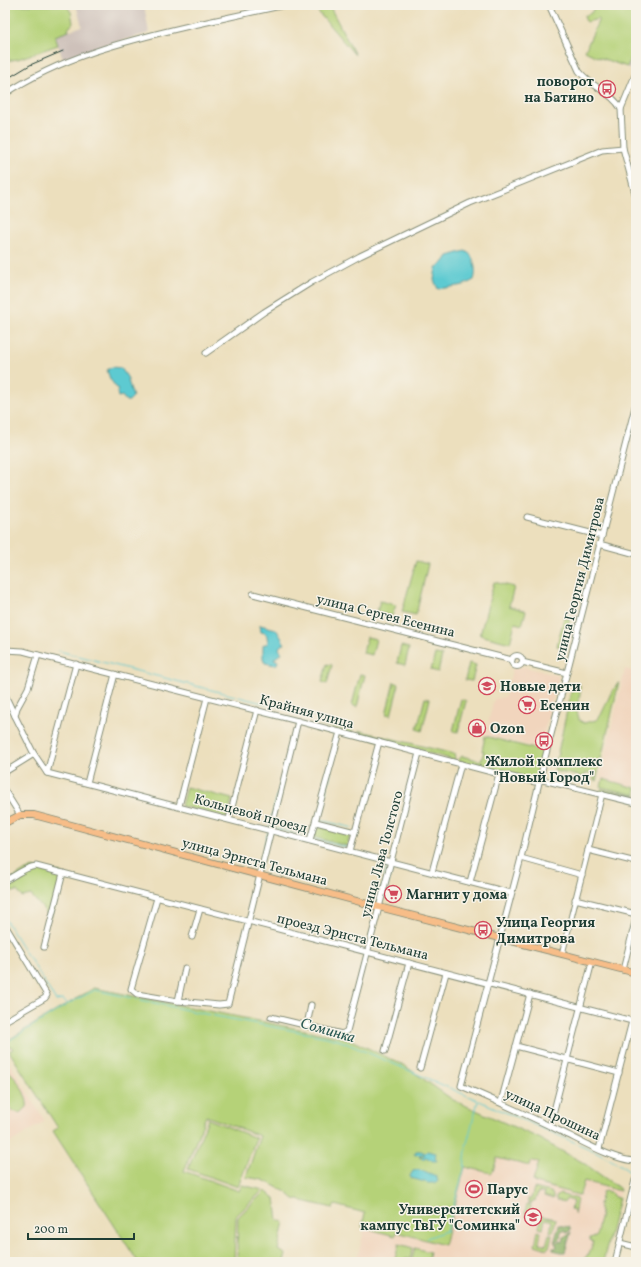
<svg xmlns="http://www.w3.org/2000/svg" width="641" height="1267" viewBox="0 0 641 1267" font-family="Vollkorn,serif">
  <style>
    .built { fill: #f1d5bd }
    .industrial { fill: #cec1ba }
    .green { fill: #b5d278; stroke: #6a8856 }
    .forest { fill: #90b468; stroke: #58784e }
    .water { fill: #5dcad1; stroke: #3e8482 }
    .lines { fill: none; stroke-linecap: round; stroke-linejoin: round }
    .stream { stroke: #5dcad1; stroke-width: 1 }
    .minor-casing { stroke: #868e78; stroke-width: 7 }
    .major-casing { stroke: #868e78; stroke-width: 8 }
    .minor { stroke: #fff; stroke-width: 5 }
    .major { stroke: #f7bd88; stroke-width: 6 }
    .rail { stroke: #1f3d34; stroke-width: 1 }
    .labels { text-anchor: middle; stroke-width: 3; stroke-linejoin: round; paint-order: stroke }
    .poi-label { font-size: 14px; font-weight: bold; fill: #1f3d34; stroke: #f7f3e8; text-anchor: start }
    .street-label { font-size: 14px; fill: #1f3d34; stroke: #f7f3e8 }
    .water-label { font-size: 15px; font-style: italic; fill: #2b5953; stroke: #f7f3e8 }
  </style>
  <rect width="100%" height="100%" fill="#f7f3e8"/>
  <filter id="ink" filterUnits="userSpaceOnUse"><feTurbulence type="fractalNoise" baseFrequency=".025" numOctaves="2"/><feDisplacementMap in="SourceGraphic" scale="8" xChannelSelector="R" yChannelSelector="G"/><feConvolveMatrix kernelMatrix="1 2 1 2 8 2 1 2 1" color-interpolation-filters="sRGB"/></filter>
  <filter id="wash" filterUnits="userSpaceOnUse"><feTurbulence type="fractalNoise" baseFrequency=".012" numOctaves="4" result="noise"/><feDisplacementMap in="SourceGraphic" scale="16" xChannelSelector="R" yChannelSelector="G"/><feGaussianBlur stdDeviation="0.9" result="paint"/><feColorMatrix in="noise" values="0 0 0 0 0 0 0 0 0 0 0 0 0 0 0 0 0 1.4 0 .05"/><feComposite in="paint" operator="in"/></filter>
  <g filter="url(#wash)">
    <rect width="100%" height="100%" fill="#ecdfbd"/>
    <g class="built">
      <path d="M513 667H525L559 676 540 748 485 735 494 699 505 697Z"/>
      <path d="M625 669 636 672V787L600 778Z"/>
      <path d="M7 1059 45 1121 5 1146V1060Z"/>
      <path d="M497 1158 530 1166 532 1161 539 1162 584 1181 620 1191 603 1262H356L365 1228 395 1236 397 1232 455 1206 465 1167 493 1171Z"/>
    </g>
    <g class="industrial">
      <path d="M76 5H144L149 33 103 46 63 60 55 36 82 26Z"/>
      <path d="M636 46V66L634 71 627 67Z"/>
    </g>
    <g class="green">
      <path d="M5 5H66L71 12 73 23 68 29 69 31 55 36 58 45 18 59 5 61Z"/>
      <path d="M312 5H329L355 55Z"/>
      <path d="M596 5H636V46L627 67 595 56 585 51 599 19 586 22 584 16 591 13Z"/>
      <path d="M416 561 428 564 416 615 402 612Z"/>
      <path d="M494 582 514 587 509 606 526 611 522 625 515 623 510 643 480 635Z"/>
      <path d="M380 601 396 605 392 616 377 612Z"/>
      <path d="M564 618 570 619 563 648 557 646Z"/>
      <path d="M367 637 376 639 372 655 363 653Z"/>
      <path d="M401 646 409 648 405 665 397 663Z"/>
      <path d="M435 654 442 655 438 672 431 670Z"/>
      <path d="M469 663 476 665 472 681 465 680Z"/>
      <path d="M327 664 332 665 327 684 322 682Z"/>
      <path d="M360 674 365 675 357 707 352 705Z"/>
      <path d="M394 682 399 684 391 715 386 714Z"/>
      <path d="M619 682 596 781 593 780 595 776 586 773 584 777 554 771 571 692 579 683C583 692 577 700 577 710 577 713 579 717 579 720L584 723 596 720 601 715 611 693Z"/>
      <path d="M425 698 430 699 422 731 417 729Z"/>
      <path d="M461 699 466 701 458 732 453 731Z"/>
      <path d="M324 722 352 728 353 731 351 733 341 731V728H340L339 730 320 725V723Z"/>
      <path d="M359 731H361L454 754 455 758 454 760 421 751V749L420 751 380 741V739L379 741 359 735Z"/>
      <path d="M485 736 542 751 536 779 531 780 459 761V759L462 756 481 761 484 751H482Z"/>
      <path d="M603 779 636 788V795L601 787Z"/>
      <path d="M186 787 232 799 227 818 181 806Z"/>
      <path d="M601 789 635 796 633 800 601 792Z"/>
      <path d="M317 824 351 833 347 846 314 837Z"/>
      <path d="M35 868 62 873 51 918 31 895 22 897 17 891 13 892 7 882 26 870Z"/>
      <path d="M94 988 349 1039 405 1066 453 1100 541 1139 545 1142 582 1162 619 1188 620 1191 584 1181 580 1194 578 1195 535 1183 533 1181 539 1162 532 1161 530 1166 497 1158 493 1171 491 1173 465 1167 444 1245 397 1232 395 1236 362 1227 365 1213 335 1205 333 1208 294 1199 286 1192 263 1180 246 1177 260 1136 206 1116 184 1171 239 1191 242 1185 263 1190 236 1216 234 1262H138L53 1131 58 1128 9 1051 13 1049 11 1046 5 1049V1042Z"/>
      <path d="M5 1069C14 1072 29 1097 27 1107L21 1113 12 1111 5 1101Z"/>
      <path d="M208 1119 256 1138 238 1187 188 1169Z"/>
      <path d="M534 1188 551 1192 553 1196V1199L544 1196 545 1193 538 1192 535 1201 533 1200 532 1203H528V1199H531Z"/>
      <path d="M265 1191 275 1198 278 1220 284 1222 278 1250 286 1254 284 1262H237L238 1217Z"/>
      <path d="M605 1191 609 1193 610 1191 614 1197 619 1198 603 1262H591L586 1260 585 1258 587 1255H589L593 1242 590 1240V1238L596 1236 601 1214 599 1204 602 1192Z"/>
      <path d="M560 1194 577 1199 574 1214V1210L571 1209 573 1201 566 1199 565 1202 556 1200V1197Z"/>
      <path d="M527 1204 531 1205 530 1209 532 1213 542 1216 541 1219 538 1218 537 1220 526 1217 525 1213Z"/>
      <path d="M542 1216 556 1219 553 1232H550L552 1221 545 1219 543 1229 539 1228Z"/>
      <path d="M538 1231 541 1232 539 1243 546 1245 549 1234 552 1235 549 1247 547 1249 535 1245Z"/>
      <path d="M399 1244 413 1248 410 1259H405L403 1262H394Z"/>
      <path d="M415 1248 430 1252 428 1262H411Z"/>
    </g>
    <g class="forest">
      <path d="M559 1225 569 1227 571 1230 567 1232 564 1230 561 1231 560 1238 554 1243Z"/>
      <path d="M571 1232 565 1252H561L553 1250V1248H556L557 1245 555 1244 559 1241 563 1242 564 1237Z"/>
    </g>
    <g class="water">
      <path d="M465 251C475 254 477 272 474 280L464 285 438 289 434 280 436 268 444 262 448 256Z"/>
      <path d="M112 367 121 368 127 377 133 397 129 401H126L122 396 118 397 117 392 118 390 110 379 107 370Z"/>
      <path d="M260 625 276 629 285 644H283L280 646 279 649 282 653 275 658 274 660H277L278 662 276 665 265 663 263 658V646L264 644H268L267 636 265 633 261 632Z"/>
      <path d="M416 1151H421L425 1153 427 1151 436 1153 435 1158 437 1161H433L426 1157 423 1159 419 1157 424 1156V1154L415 1155 414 1154Z"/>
      <path d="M417 1170 424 1171 436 1176 438 1181 436 1183H428L411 1178 410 1176 413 1171Z"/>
    </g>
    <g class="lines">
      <g class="stream">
        <path d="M59 651 317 717"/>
        <path d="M331 772 319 820 353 828"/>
        <path d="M269 827 281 781"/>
        <path d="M274 828 308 837"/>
        <path d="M313 839 348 848 349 846"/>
        <path d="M257 871 268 832"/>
        <path d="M385 896 393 865"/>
        <path d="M378 901 388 863"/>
        <path d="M5 919 27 955"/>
        <path d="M29 957 56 1001 62 1000 67 1003"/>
        <path d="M5 1043 68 1004 95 990 210 1015 327 1037 341 1041 597 1152 622 1166 636 1177"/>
        <path d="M466 1147 478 1101"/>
        <path d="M633 1175 636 1166"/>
        <path d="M427 1238 446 1231 464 1170 466 1149"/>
      </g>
    </g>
  </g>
  <g filter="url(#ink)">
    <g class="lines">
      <g class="minor-casing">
        <g id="minor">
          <path d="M549 5 579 71C591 87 613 93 621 109"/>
          <path d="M636 73 621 109 623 148 636 197"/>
          <path d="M5 94C61 57 125 41 189 26 221 19 253 12 285 5"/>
          <path d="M206 353 264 312 312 282 360 256 470 203 602 150 623 148"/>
          <path d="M636 403 544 762 521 858 461 1086C495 1100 529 1116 562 1132 581 1141 616 1161 636 1161"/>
          <path d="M527 517 602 536"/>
          <path d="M599 544 636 554"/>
          <path d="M253 594 512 660"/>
          <path d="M5 650 23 651 38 655 298 721 499 774 535 782 543 780 636 803"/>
          <path d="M38 655 28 688 17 708 15 716 34 754 47 773 511 893"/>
          <circle cx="517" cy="661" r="5.5"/>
          <path d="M522 662 567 673"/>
          <path d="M5 695 15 716"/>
          <path d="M5 772 34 754"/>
          <path d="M47 773 76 664"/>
          <path d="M87 783 115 674"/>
          <path d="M5 791 20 815"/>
          <path d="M179 806 207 698"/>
          <path d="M229 819 257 710"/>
          <path d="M316 822 355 832"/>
          <path d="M310 840 340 732"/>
          <path d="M588 850 636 862"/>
          <path d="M350 851 379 742"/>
          <path d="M521 858 582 875"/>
          <path d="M432 872 461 764"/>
          <path d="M5 881C14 876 25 867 36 866L636 1022"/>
          <path d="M470 882 499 774"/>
          <path d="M157 898 131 989 137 994 178 1001 219 1005 228 1004 298 721"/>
          <path d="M575 899 636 914"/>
          <path d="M5 925 47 995 45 998 5 1021"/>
          <path d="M192 937 200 909"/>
          <path d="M44 947 63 873"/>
          <path d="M562 954 602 794"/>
          <path d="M623 970 636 918"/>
          <path d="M178 1001 185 968"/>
          <path d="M271 1017 342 1034 347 1031 419 753"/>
          <path d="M307 1025 311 1005"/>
          <path d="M516 1046 619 1073"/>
          <path d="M385 1051 409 963"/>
          <path d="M420 1068 446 973"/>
          <path d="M501 1102 530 994"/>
          <path d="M550 1126 592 962"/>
          <path d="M599 1149 632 1021"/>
          <path d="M620 1243 636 1247"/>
          <path d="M615 1262 635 1180"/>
        </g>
      </g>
      <g class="major-casing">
        <path id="major" d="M5 823 20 815H34L379 907 636 973"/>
      </g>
      <use href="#minor" class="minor"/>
      <use href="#major" class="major"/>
      <path class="rail" d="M5 80 30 65 63 51"/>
    </g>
  </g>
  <defs>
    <g id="bus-ring" transform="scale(0.9)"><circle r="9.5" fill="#f7f3e8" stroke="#d1495b" stroke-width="1.5"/><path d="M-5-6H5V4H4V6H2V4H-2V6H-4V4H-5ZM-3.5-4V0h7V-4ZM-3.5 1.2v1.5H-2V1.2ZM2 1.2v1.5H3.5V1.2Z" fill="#d1495b"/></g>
    <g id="school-ring" transform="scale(0.9)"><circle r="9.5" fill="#f7f3e8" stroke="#d1495b" stroke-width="1.5"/><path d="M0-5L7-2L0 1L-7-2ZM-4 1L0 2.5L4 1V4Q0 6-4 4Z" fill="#d1495b"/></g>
    <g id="supermarket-ring" transform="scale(0.9)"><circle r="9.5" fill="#f7f3e8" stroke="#d1495b" stroke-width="1.5"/><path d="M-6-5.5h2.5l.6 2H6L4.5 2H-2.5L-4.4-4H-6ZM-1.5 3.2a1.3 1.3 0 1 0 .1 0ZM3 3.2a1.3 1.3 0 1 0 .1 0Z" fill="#d1495b"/></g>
    <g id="shop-ring" transform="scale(0.9)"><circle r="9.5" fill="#f7f3e8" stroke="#d1495b" stroke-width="1.5"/><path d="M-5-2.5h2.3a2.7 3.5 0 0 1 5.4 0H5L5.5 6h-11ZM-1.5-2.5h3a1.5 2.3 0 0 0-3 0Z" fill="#d1495b"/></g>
    <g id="stadium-ring" transform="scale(0.9)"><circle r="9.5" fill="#f7f3e8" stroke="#d1495b" stroke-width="1.5"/><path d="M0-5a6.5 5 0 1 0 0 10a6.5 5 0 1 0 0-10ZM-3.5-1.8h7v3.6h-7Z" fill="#d1495b"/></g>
    <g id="university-ring" transform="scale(0.9)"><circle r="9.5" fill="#f7f3e8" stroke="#d1495b" stroke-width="1.5"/><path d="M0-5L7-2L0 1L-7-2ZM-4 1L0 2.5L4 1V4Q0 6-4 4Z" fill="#d1495b"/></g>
  </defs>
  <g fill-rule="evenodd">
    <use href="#bus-ring" x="607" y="89"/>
    <use href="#school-ring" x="487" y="686"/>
    <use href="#supermarket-ring" x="527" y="705"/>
    <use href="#shop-ring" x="477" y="728"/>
    <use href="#bus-ring" x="544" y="741"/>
    <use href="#supermarket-ring" x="393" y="894"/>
    <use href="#bus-ring" x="483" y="930"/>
    <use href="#stadium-ring" x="474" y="1189"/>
    <use href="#university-ring" x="533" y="1217"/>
  </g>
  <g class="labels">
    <g class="poi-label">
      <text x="594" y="86" text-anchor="end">поворот<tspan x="594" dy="16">на Батино</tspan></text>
      <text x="500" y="691">Новые дети</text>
      <text x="540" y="710">Есенин</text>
      <text x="490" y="733">Ozon</text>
      <text x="544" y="766" text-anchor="middle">Жилой комплекс<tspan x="544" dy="16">"Новый Город"</tspan></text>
      <text x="406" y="899">Магнит у дома</text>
      <text x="496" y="927">Улица Георгия<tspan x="496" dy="16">Димитрова</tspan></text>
      <text x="487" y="1194">Парус</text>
      <text x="520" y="1214" text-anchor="end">Университетский<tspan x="520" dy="16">кампус ТвГУ "Соминка"</tspan></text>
    </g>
    <g class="street-label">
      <text transform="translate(579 579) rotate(-76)" y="5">улица Георгия Димитрова</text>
      <text transform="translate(386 615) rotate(14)" y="5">улица Сергея Есенина</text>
      <text transform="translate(307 711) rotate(15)" y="5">Крайняя улица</text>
      <text transform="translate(251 813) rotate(15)" y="5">Кольцевой проезд</text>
      <text transform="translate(381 854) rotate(-75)" y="5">улица Льва Толстого</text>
      <text transform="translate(255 861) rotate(15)" y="5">улица Эрнста Тельмана</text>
      <text transform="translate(353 936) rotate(14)" y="5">проезд Эрнста Тельмана</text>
      <text transform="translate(553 1114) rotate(25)" y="5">улица Прошина</text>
    </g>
    <g class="water-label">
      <text transform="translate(328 1030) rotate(16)" y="5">Соминка</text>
    </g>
  </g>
  <rect width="641" height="1267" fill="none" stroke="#f7f3e8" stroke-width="20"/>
  <path d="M28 1233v6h106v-6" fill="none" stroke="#1f3d34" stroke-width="2"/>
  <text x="34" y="1233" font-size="12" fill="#1f3d34" stroke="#f7f3e8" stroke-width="3" paint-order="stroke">200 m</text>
</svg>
